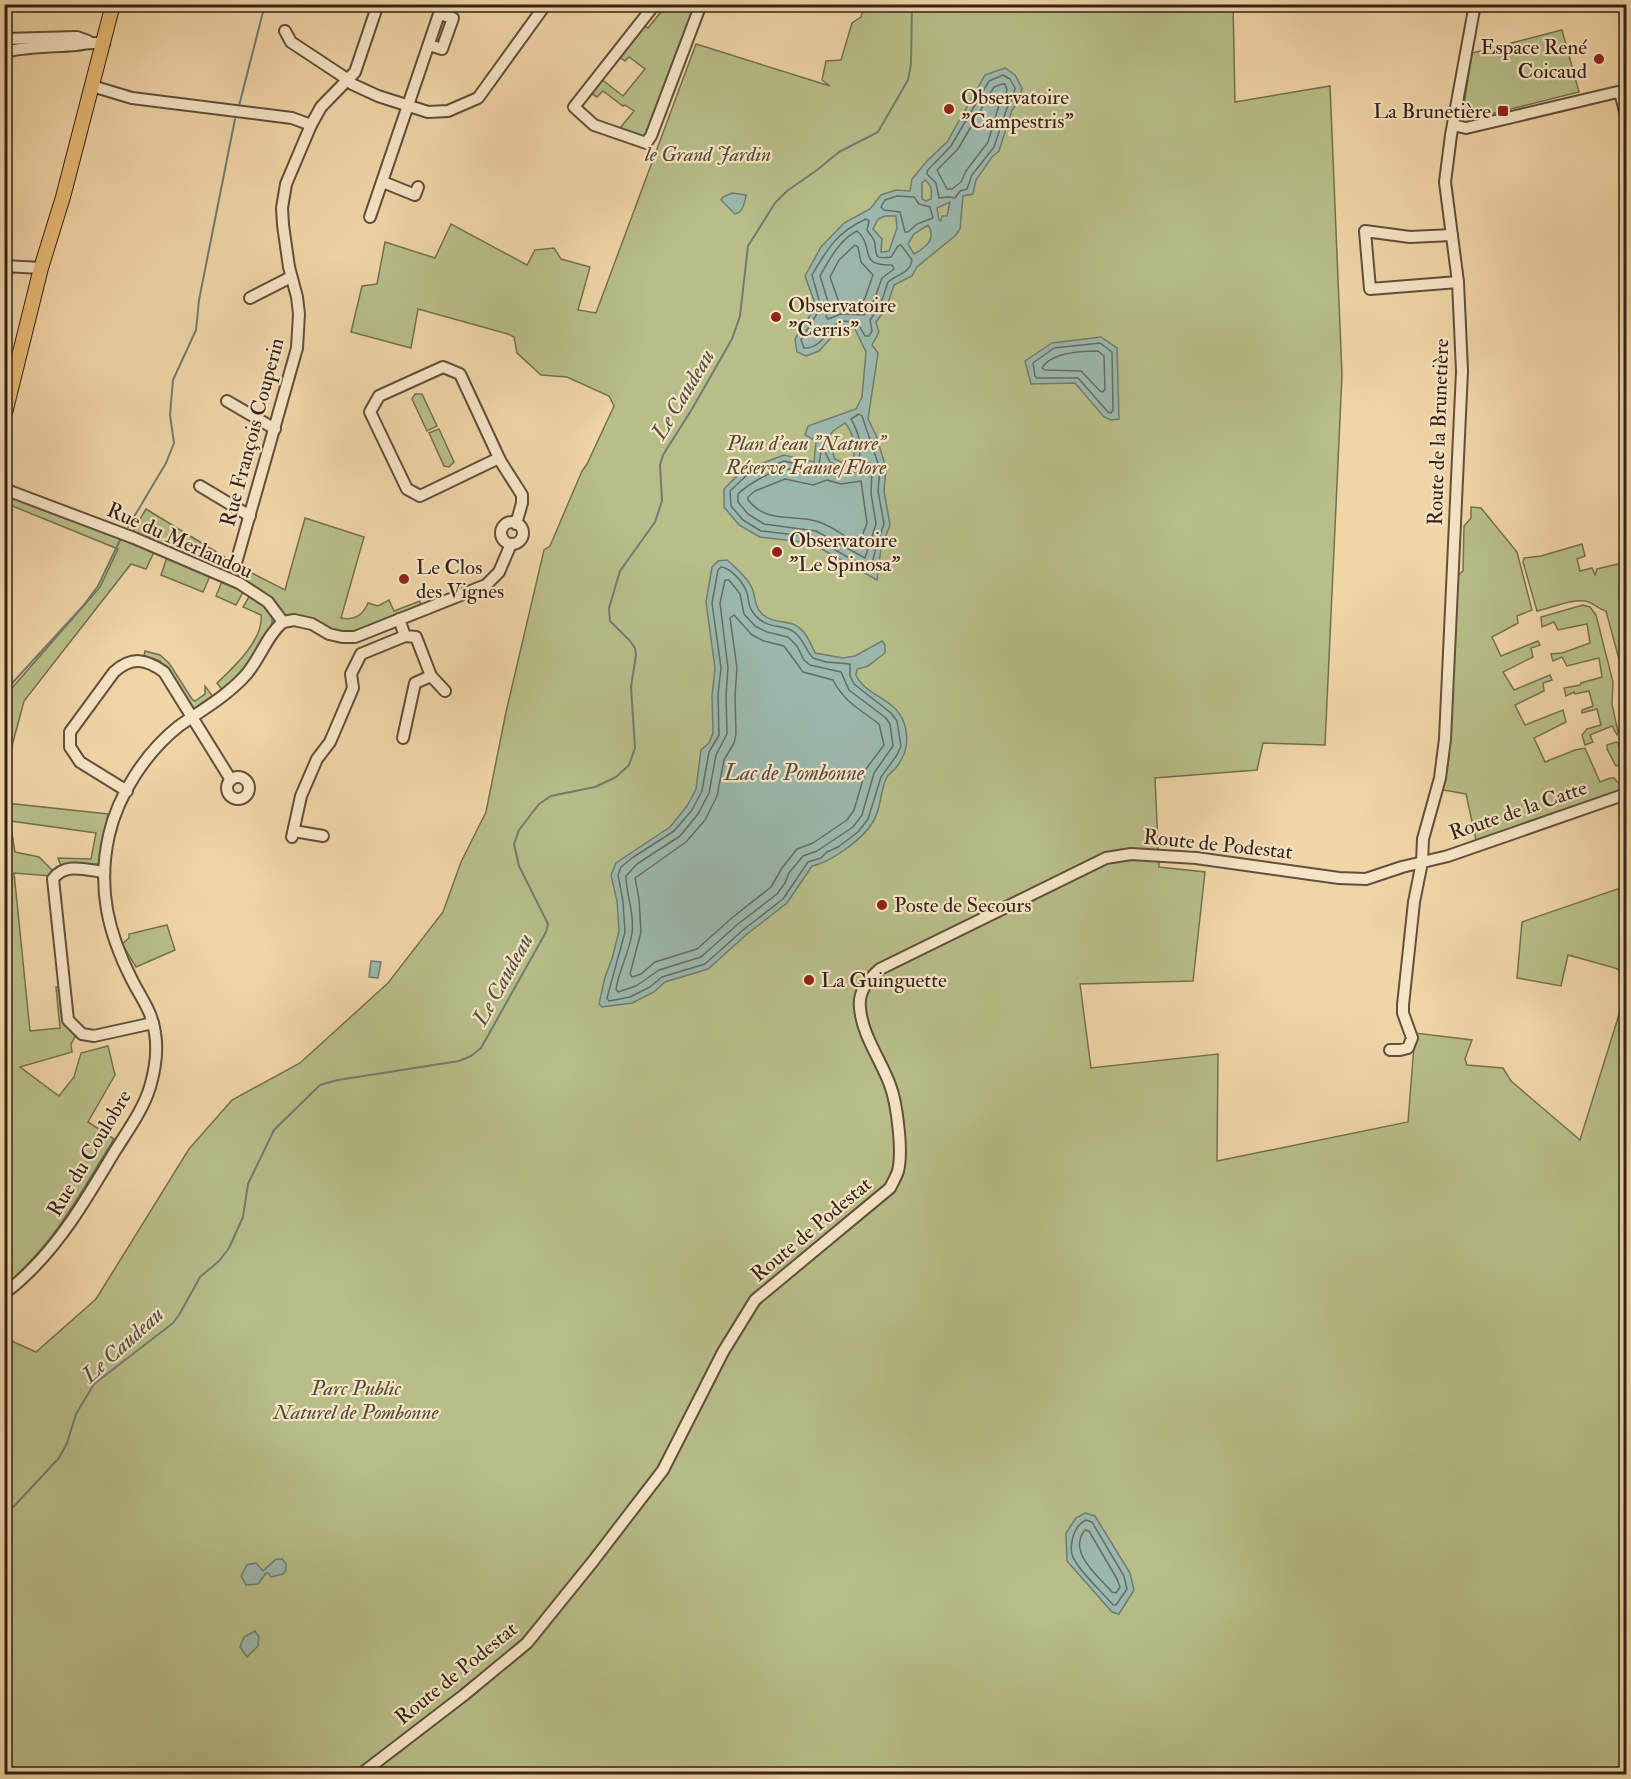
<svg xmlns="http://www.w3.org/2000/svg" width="1631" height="1779" viewBox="0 0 1631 1779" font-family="'IM FELL Double Pica',serif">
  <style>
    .green { fill: #b7be88; stroke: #757051; stroke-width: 1.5 }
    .water { fill: #9bb8ac; stroke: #717c72; stroke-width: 1.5; fill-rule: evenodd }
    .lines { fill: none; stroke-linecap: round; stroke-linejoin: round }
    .shore { stroke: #676d63; stroke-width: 1.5 }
    .stream { stroke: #717c72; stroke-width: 2 }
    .minor-casing { stroke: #624f3d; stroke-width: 14 }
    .major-casing { stroke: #33221a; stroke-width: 16 }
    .minor { stroke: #f5e4c5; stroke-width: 10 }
    .major { stroke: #e8ba73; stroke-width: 14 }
    .poi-dot { fill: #8f2418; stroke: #f5e4c5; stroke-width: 2 }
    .labels { text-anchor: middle; stroke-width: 4.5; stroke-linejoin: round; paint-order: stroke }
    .poi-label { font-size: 21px; fill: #33221a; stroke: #f5e4c5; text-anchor: start }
    .park-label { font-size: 21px; font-style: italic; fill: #544936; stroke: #f5e4c5 }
    .street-label { font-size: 21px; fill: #33221a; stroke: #f5e4c5 }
    .water-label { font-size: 22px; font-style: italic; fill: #524f46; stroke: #f5e4c5 }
  </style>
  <rect width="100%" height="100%" fill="#f0d5a6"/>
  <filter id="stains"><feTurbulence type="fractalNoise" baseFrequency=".00333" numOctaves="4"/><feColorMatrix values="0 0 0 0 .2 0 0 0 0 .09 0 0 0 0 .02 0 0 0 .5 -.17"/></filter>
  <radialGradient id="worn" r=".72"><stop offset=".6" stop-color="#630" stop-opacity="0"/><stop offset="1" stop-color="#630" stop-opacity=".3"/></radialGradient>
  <g class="green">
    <path d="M659 5H683L695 9 646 136 641 138 620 128 634 111 625 105 623 106 603 91 597 97 589 92 600 78 623 96 645 69 629 57 625 61 618 56 642 25 648 28 660 13 655 9Z"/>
    <path d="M864 5H1233L1235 102 1330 86 1342 375 1325 745 1263 743 1257 770 1155 778 1159 867 1205 872 1193 981 1080 984 1091 1068 1218 1054 1217 1161 1408 1122 1415 1033 1472 1040 1465 1059 1467 1065 1503 1068 1511 1081 1580 1140 1621 1008 1626 1010V1696L1624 1702 1620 1774H5V1338L36 1352 96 1299 189 1149 232 1100 300 1063 388 983 443 912 461 862 486 812 506 712 544 550 550 546 582 471 587 464 614 406 609 396 567 377 541 375 517 353 514 337 508 334 418 309 411 348 351 332 362 286 377 284 385 242 435 258 451 224 527 265 535 250 554 248 561 259 590 267 578 310 596 313 696 44 830 86 822 80 826 61 841 60 852 23 861 17Z"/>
    <path d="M1562 30 1579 92 1471 119 1463 111 1472 53Z"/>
    <path d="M415 394H422L437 426 427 431 412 399Z"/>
    <path d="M439 429 454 462 449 467 444 466 429 433Z"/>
    <path d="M5 495 154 552 146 569 131 564 24 701 12 746 6 803 108 814 99 863 92 866H61L58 858 91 859 96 833 10 821 15 852 39 857 54 872 51 876 14 873 30 1031 60 1028 56 987H60L76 1035 71 1044 72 1052 20 1067 59 1096 74 1077 81 1053 108 1046 115 1075 88 1122 114 1139C82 1190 53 1247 5 1285L4 1013H8L7 977 11 952 4 925 5 696 100 587 118 549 5 503Z"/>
    <path d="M1471 507 1481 508 1517 552 1532 610 1517 616 1518 623 1492 637 1501 656 1538 641 1540 645 1531 648 1533 657 1503 672 1514 690 1550 675 1552 680 1543 683 1544 691 1515 705 1525 725 1563 710 1566 722 1534 738 1545 762 1575 750 1585 748 1600 782 1610 778H1614L1621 786 1618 792 1476 840 1466 794 1443 790 1449 758 1457 576 1463 571 1464 526 1471 518Z"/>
    <path d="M146 509 246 570 285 590 305 518 364 537 341 618C355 621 363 615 368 603L378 606 389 600 394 611 420 601 421 606 356 632 340 633 303 616 285 615C280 610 275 602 270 598 233 569 175 550 132 533Z"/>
    <path d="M1582 544 1585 556 1577 559 1580 571 1592 568 1595 575 1597 569 1626 562V685L1606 611C1598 609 1593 602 1585 601 1570 599 1551 608 1537 611L1523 562 1524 558 1541 556Z"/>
    <path d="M167 557 210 576 203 592 161 575Z"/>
    <path d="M222 581 243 592 236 605 216 596Z"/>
    <path d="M249 597C259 601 270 605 272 618 275 637 236 677 223 691L217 683C234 667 264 639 261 615L243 607Z"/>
    <path d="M1583 605 1590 607 1596 615 1613 682 1612 704 1618 732 1617 735 1612 726 1590 735 1593 742 1585 745 1582 735 1587 729 1601 725 1597 709 1582 713V710L1593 706 1589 691 1575 694 1574 692 1566 696 1564 688 1580 685 1581 683 1602 677 1599 658 1567 666 1562 657 1553 661 1551 654 1562 653 1590 643 1587 624 1558 630 1554 622 1542 627 1541 617Z"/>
    <path d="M145 651 160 655 169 663 192 699 195 701 205 694V686L214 698 199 709 191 707 160 661 144 656Z"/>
    <path d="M1616 742 1618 743 1623 763 1616 766 1607 749V745Z"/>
    <path d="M1626 886V973L1615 968 1568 955 1561 986 1517 978 1522 922Z"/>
    <path d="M167 925 175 950 136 967 122 944 129 938V934Z"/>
  </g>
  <g class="water">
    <path d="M1005 68 1015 75 1022 88 1019 101 1012 110 999 151 992 157 976 180 973 194 963 196 960 229 956 235 917 267 912 276 894 285 886 309 876 322 879 332 872 345 878 353 868 419 876 435 886 468 884 491 890 525 881 548 877 580 811 543 760 537 739 525 724 507V489L742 471 784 455 814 462 816 441 805 435 808 426 856 409 862 397 866 352 854 327H841L819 351 806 356 797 352 795 339 816 306 805 276 821 247 844 223 870 209 881 195 896 190 910 191 912 179 927 161 947 142 985 75ZM925 180C932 186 932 190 931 199L926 201 922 199V183ZM950 202 947 216H942L941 221 939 220 937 208ZM885 216H896L897 228 889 251 881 252 882 239 873 229 878 219ZM928 225C937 239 926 247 914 254L908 244 914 234ZM845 423C853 432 857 448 853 459L841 462 835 459 828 438 833 431Z"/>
    <path d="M732 193 746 195C745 202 743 213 735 214L721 200 723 197Z"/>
    <path d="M1101 337 1117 348 1119 419 1111 420 1104 417 1075 383 1031 384 1025 361 1052 343Z"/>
    <path d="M727 560C736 568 747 577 752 588 756 598 754 606 762 614 771 622 782 621 793 624 805 629 810 642 815 653L843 658 855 656 882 641 885 645V653L868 666 857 669 856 675C865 695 892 698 902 718 910 735 908 754 895 769 892 772 888 774 886 779 880 793 881 809 873 822 863 839 830 863 812 866L787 903 747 934 708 969 665 982 654 992 632 1003 602 1007 599 1004 605 977 612 959 619 931 617 901 611 875 616 863 670 827 687 806 696 789 701 750 709 743 713 733 712 696 715 668 706 602 712 567 718 561Z"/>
    <path d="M371 961 381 962 378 978 369 977Z"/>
    <path d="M1085 1513 1095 1516 1130 1573 1134 1590 1119 1614 1112 1612 1067 1561 1066 1533 1076 1518Z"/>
    <path d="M276 1559H282L286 1564V1570L283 1574 271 1577 268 1573H266L258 1584 246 1585 241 1576 247 1565 256 1563 263 1571Z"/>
    <path d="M255 1631 259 1637 258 1646 247 1657 240 1647 244 1637Z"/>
  </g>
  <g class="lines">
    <g class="shore">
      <path d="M1003 75 1010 79 1015 88 1013 98 1007 108 994 147 972 175 967 189 960 191 955 198 948 197 939 198 936 183 927 174V171L951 146 989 81Z"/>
      <path d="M1002 84H1005L1007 90 1006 95 999 105 988 142 966 171 961 182 952 189H947L937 170 958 149 994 87Z"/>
      <path d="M897 196 914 197 919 204 930 207 933 218 917 224 908 232H905L900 212 884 210 881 207 885 200Z"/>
      <path d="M866 219 869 221 867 230C870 235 875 239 875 244 876 258 876 259 891 257L898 246 901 245 912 260C910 273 898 274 888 282L880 306 870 320 872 331 869 336H865L857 322 840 321C827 329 822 349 804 348L801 340 821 307 812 275C827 249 837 232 866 219Z"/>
      <path d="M857 231C876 247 856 266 892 265L894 269 882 278 873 303 864 315 841 314 828 319 826 316 829 305 820 276C829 260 840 239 857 231Z"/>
      <path d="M855 245 858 247 861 262 873 275 865 298 861 304 840 305 830 277 839 260Z"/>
      <path d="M1100 343 1112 352 1113 410 1111 413 1108 412 1078 378H1037L1035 376 1033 363 1054 348Z"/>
      <path d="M1098 351 1104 356 1105 389 1103 392 1100 391 1081 371 1045 370 1042 368C1051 352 1081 351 1098 351Z"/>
      <path d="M859 414 862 416 880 469 878 491 884 524 876 547 871 569 863 566 813 537 761 531 743 520 731 506 730 491 746 476 784 461 815 468 819 464 821 452 824 450 830 462 838 467 856 464C865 451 858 431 851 419Z"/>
      <path d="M866 463H870L872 470 871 493 876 524 865 558 816 531 764 524 748 514 738 502V494C747 485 772 470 785 469 803 468 807 482 826 469 840 476 856 477 866 463Z"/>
      <path d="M785 479 813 485 827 480 841 484 861 481 867 523 860 542 856 543C844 536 832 526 819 522 793 513 768 525 748 500V497L755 491Z"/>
      <path d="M721 567C731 568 744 583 747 593 749 599 748 606 752 611 765 631 782 623 794 632 804 639 805 650 813 658L826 662 850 664V676L854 684 891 713 897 721 901 746 897 755 881 777 868 819 858 832 838 847 827 852 821 858 808 862 783 899 743 930 705 964 662 977 650 987 630 997 609 1001 607 998 625 932 623 901 618 875 621 867 632 858 674 831 692 810 702 791 709 752 719 735 718 695 721 668 712 603 718 570Z"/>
      <path d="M725 580H729L740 594 744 614 755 626 767 632 788 637 797 646 804 660 810 665 841 672 849 690 886 718 890 724 893 746 874 773 862 815 853 827 817 851 803 856 789 873 785 883 777 894 738 924 701 957 659 970 636 986 618 992 616 989C619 970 629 953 632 933 635 914 626 895 626 876L637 864 680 836 698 814 709 793 716 755 727 734 726 695 728 668 720 603Z"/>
      <path d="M734 615 752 635 764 641 784 646 803 672 833 680C844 702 861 710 879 724L884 745 866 769 854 810 847 820 813 843 797 849 782 868 771 887 733 917 697 949 655 962 641 974 632 977 630 974 641 932 639 899 635 878 686 842 705 820 717 796 724 760 734 743 736 734 735 695 737 668 730 618Z"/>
      <path d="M1086 1520 1092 1522 1124 1576 1127 1589 1116 1605H1113C1101 1591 1085 1577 1075 1561 1067 1549 1073 1526 1086 1520Z"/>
      <path d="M1085 1530 1089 1531 1117 1579 1120 1587 1116 1593 1112 1592C1098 1576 1067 1552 1085 1530Z"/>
    </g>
    <g class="stream">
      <path d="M239 106 265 4"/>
      <path d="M128 527 166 463 174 443 170 415 173 380 196 330 199 300 235 119"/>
      <path d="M4 692 83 606 98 586 120 540"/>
      <path d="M4 941 7 948 4 963"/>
      <path d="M4 995V1008"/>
      <path d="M4 1517 59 1458 67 1443 76 1414 94 1384 173 1323 179 1315 200 1277 219 1261 229 1248 243 1217 248 1184 274 1130 320 1085 338 1080 459 1061 471 1056 481 1048 546 932 548 924 519 866 514 844 519 830 539 804 551 796 595 787 616 777 629 765 635 748 631 687 636 655 635 648 630 641 610 621 609 608 620 571 655 522 662 501 660 465 663 455 692 409 732 339 740 316 748 246 775 203 787 191 817 170 839 152 878 132 908 80 911 64 912 4"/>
    </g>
    <g class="minor-casing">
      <g id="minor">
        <path d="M655 4 574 107 594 125 646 143 651 136 701 4"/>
        <path d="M285 31 291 42 347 79 352 84 378 96 428 112 448 111 478 98 546 4"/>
        <path d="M4 39 77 37 88 41"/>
        <path d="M4 52C28 46 52 47 76 45 88 44 90 41 104 44"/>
        <path d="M92 86 132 98 292 118 311 125"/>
        <path d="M1620 92 1626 115"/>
        <path d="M1453 125 1466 128 1626 90"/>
        <path d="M383 182 415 195 418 187"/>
        <path d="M370 217 439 14 453 18 442 49 429 45"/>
        <path d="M1452 235 1410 237 1365 231 1370 289 1458 282"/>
        <path d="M4 266 41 268"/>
        <path d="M250 298 291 277"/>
        <path d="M227 401 275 429"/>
        <path d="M499 458 420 496 407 489 370 412 379 396 443 367 460 374 499 458 501 462 522 495V503L516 524"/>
        <path d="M200 486 250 516"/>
        <path d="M4 489 134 538 239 583 268 602 283 622"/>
        <circle cx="512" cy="533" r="11"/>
        <path d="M236 563 297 348 299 314 297 297 289 267 283 225 282 208 286 184 311 125 321 107 355 72 378 4"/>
        <path d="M399 619 405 636 416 637 431 676 415 683 403 738"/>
        <path d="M283 622 294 620 312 624 329 634 342 637H355L486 585 499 572 511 544"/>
        <path d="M431 676 445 691"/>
        <circle cx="238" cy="788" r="11"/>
        <path d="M127 791 80 762 70 747V732L114 672C132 656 146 659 164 672L231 780"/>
        <path d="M294 831 323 836"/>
        <path d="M292 837 301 796 317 759 330 742 353 688 351 674 361 654 405 636"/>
        <path d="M104 872C87 870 65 862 53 879L68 1020 82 1034 94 1036 153 1023"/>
        <path d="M1390 1050H1400L1408 1048 1412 1038 1403 1013V1005L1414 902 1422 862 1423 839 1440 778 1445 739 1462 371 1458 282 1445 182 1451 135 1475 4"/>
        <path d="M4 1293C14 1287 21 1280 29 1272 65 1237 89 1194 115 1151 128 1130 143 1110 150 1087 155 1070 158 1051 155 1033 152 1011 141 998 132 980 108 933 97 888 109 835 118 795 146 752 179 726 202 710 225 697 244 677 260 660 266 636 283 622"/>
        <path d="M361 1774 464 1695 527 1643 594 1560 663 1470 723 1352 755 1300 890 1188C893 1182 896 1177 898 1171 903 1152 897 1103 890 1085 881 1060 862 1035 860 1008 858 991 868 980 880 969L1106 858 1131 854 1196 858 1339 878 1366 879 1402 867 1448 856 1626 794"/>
      </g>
    </g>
    <g class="major-casing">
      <path id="major" d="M4 417 41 268 63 197 113 4"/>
    </g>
    <use href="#minor" class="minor"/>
    <use href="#major" class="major"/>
  </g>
  <g class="poi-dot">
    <circle cx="1599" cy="59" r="6"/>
    <circle cx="949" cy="109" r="6"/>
    <rect x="1497" y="105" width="12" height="12" rx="3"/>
    <circle cx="776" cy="317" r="6"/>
    <circle cx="777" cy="552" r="6"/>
    <circle cx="404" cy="579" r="6"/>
    <circle cx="882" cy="905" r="6"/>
    <circle cx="809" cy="980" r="6"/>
  </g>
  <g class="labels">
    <g class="poi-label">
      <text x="1587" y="54" text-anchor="end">Espace René<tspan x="1587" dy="24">Coicaud</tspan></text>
      <text x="961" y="104">Observatoire<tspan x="961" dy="24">"Campestris"</tspan></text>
      <text x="1491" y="118" text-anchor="end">La Brunetière</text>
      <text x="788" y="312">Observatoire<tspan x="788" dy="24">"Cerris"</tspan></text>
      <text x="789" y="547">Observatoire<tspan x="789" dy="24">"Le Spinosa"</tspan></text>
      <text x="416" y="574">Le Clos<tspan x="416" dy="24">des Vignes</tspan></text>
      <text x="894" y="912">Poste de Secours</text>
      <text x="821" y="987">La Guinguette</text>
    </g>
    <g class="park-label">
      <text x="708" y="161">le Grand Jardin</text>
      <text x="806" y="450">Plan d'eau "Nature"<tspan x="806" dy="24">Réserve Faune/Flore</tspan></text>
      <text x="356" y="1395">Parc Public<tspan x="356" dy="24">Naturel de Pombonne</tspan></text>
    </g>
    <g class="street-label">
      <text transform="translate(252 432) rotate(-75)" y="7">Rue François Couperin</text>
      <text transform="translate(1438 432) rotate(-88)" y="7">Route de la Brunetière</text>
      <text transform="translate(180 540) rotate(24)" y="7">Rue du Merlandou</text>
      <text transform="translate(1518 810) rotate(-19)" y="7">Route de la Catte</text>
      <text transform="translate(1218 844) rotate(6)" y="7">Route de Podestat</text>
      <text transform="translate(89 1153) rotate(-59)" y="7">Rue du Coulobre</text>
      <text transform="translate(811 1229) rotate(-40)" y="7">Route de Podestat</text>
      <text transform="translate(456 1673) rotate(-39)" y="7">Route de Podestat</text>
    </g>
    <g class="water-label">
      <text transform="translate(682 394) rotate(-59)" y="8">Le Caudeau</text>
      <text x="794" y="780">Lac de Pombonne</text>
      <text transform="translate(502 979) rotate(-61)" y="8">Le Caudeau</text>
      <text transform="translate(122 1344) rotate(-42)" y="8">Le Caudeau</text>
    </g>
  </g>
  <rect width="1631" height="1779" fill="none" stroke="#f0d5a6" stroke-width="24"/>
  <rect x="6" y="6" width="1619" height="1767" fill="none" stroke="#33221a" stroke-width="3"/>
  <rect x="12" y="12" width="1607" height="1755" fill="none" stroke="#33221a" stroke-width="1.5"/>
  <rect width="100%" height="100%" filter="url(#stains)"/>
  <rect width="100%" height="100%" fill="url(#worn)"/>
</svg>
